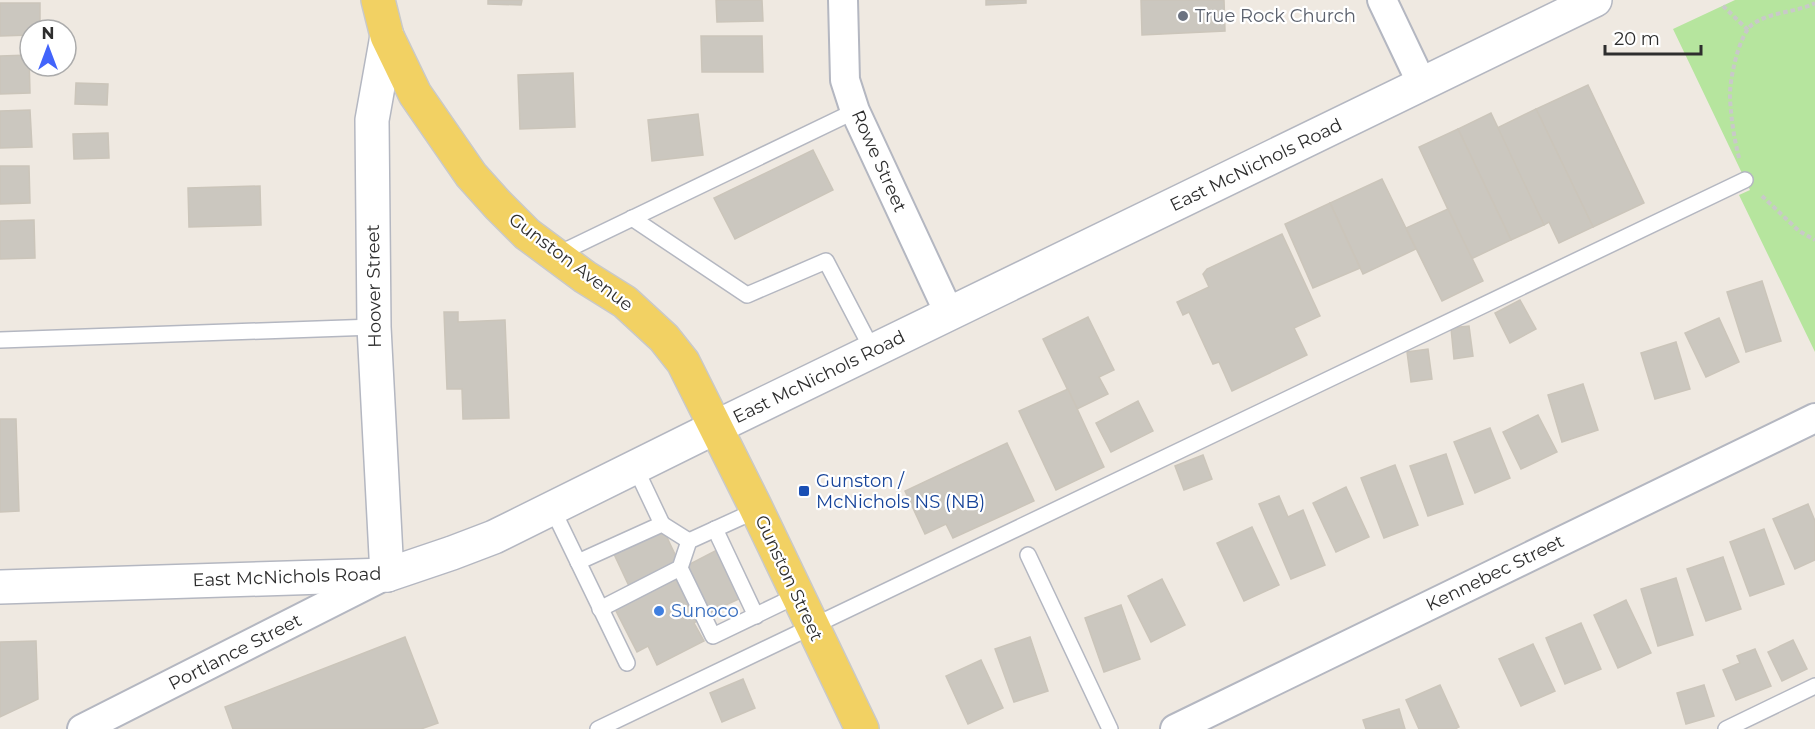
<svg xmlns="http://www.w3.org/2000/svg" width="1815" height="729" viewBox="0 0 1815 729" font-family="Montserrat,sans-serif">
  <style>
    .green { fill: #b6e59e }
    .building { fill: #cbc7bf; stroke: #cbc5ba; stroke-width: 1.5 }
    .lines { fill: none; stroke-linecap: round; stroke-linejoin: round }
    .lane-casing { stroke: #b4b7c1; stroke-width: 18 }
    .street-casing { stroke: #b4b7c1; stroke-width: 32 }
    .secondary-casing { stroke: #b4b7c1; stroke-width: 36 }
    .primary-casing { stroke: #c9c9c9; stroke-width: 36 }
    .path { stroke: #c9c9c9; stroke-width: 4; stroke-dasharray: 4.5 3; stroke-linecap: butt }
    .lane { stroke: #fff; stroke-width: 15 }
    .street { stroke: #fff; stroke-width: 28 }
    .secondary { stroke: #fff; stroke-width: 33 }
    .primary { stroke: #f2d163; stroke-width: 33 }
    .worship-dot { fill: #6b7280; stroke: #fff; stroke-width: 2 }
    .transit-dot { fill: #1a4fb4; stroke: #fff; stroke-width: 2 }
    .shop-dot { fill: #3f7fe0; stroke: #fff; stroke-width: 2 }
    .labels { text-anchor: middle; stroke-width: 4.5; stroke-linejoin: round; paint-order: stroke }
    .worship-label { font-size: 18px; fill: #5b616d; stroke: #fff; text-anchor: start }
    .street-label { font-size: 18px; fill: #2e2e2e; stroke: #fff }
    .transit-label { font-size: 18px; fill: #164399; stroke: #fff; text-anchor: start }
    .shop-label { font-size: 18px; fill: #366cbe; stroke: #fff; text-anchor: start }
  </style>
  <rect width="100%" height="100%" fill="#efe9e1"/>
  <path class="green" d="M1735 0H1815V352L1739 195 1750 190 1673 29Z"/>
  <g class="building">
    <path d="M488 0H522L521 5 488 4Z"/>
    <path d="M716 0H762L763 21 717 22Z"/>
    <path d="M986 0H1026V3L986 5Z"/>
    <path d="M1141 0H1224L1225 31 1142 35Z"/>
    <path d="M0 3H40V30H30V35L0 36Z"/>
    <path d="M701 36H762L763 72H702Z"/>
    <path d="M29 55 30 93 0 94V56Z"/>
    <path d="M573 73 575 127 520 129 518 75Z"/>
    <path d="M76 83 108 84 107 105 75 104Z"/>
    <path d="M1588 85 1644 203 1593 227 1536 109Z"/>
    <path d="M1536 109 1593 227 1559 243 1549 222 1544 225 1497 128Z"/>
    <path d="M30 110 32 147 0 148V111Z"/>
    <path d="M1491 113 1544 225 1511 240 1458 129Z"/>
    <path d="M698 114 703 155 652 161 648 120Z"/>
    <path d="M1458 129 1511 240 1471 259 1419 147Z"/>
    <path d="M108 133 109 158 74 159 73 134Z"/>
    <path d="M813 150 833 190 735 239 714 198Z"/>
    <path d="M0 166H29L30 203 0 204Z"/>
    <path d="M1382 179 1416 249 1363 274 1330 203Z"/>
    <path d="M260 186 261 225 189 227 188 188Z"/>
    <path d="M1330 203 1360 268 1313 288 1285 224Z"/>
    <path d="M1448 209 1483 281 1442 301 1406 228Z"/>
    <path d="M34 220 35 258 0 259V221Z"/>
    <path d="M1282 234 1320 316 1294 328 1307 355 1232 391 1219 362 1213 364 1189 312 1183 315 1177 302 1209 287 1203 274 1207 269Z"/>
    <path d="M1762 281 1781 341 1746 352 1727 292Z"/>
    <path d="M1520 300 1536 329 1510 343 1495 313Z"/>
    <path d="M444 312H458V322L505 320 509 418 463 419 462 389H447Z"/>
    <path d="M1088 317 1114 370 1099 377 1108 394 1077 409 1043 339Z"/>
    <path d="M1719 318 1739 362 1706 377 1685 333Z"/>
    <path d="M1469 326 1473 356 1454 359 1451 328Z"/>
    <path d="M1676 342 1690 389 1655 399 1641 353Z"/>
    <path d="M1428 349 1432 379 1411 382 1407 352Z"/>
    <path d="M1583 384 1598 430 1562 442 1548 395Z"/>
    <path d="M1068 389 1104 467 1056 490 1019 411Z"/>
    <path d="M1138 401 1153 431 1111 452 1096 423Z"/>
    <path d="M1538 415 1557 452 1521 469 1503 432Z"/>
    <path d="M0 419H16L19 511 0 512Z"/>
    <path d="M1490 428 1510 478 1475 493 1454 442Z"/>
    <path d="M1007 443 1034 501 953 538 946 524 925 534 905 491Z"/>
    <path d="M1446 454 1463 504 1428 516 1410 466Z"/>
    <path d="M1203 455 1212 479 1184 490 1175 466Z"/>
    <path d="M1395 465 1418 525 1384 538 1361 478Z"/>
    <path d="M1346 487 1369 537 1336 552 1313 503Z"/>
    <path d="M1279 496 1288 517 1303 510 1325 565 1291 579 1259 504Z"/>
    <path d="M1808 504 1815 521V560L1795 569 1773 519Z"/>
    <path d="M1252 527 1279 585 1244 601 1217 543Z"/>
    <path d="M1764 529 1784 584 1750 596 1730 542Z"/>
    <path d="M664 531 679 563 629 586 614 554Z"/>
    <path d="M717 550 741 598 709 613 686 566Z"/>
    <path d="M1723 557 1741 609 1706 621 1687 569Z"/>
    <path d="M1676 578 1693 635 1658 646 1641 589Z"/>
    <path d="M676 579 697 621 694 623 704 641 657 665 648 646 637 652 615 609Z"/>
    <path d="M1162 579 1185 625 1151 642 1128 596Z"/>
    <path d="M1626 600 1651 653 1618 668 1594 615Z"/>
    <path d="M1121 605 1140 659 1104 672 1085 618Z"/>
    <path d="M1581 623 1601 669 1565 684 1546 638Z"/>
    <path d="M405 637 438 723 421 729H233L225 707Z"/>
    <path d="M1030 637 1048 691 1014 702 995 649Z"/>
    <path d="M1793 640 1807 669 1782 681 1768 652Z"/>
    <path d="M36 641 38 699 0 717V642Z"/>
    <path d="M1533 644 1555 691 1521 706 1499 659Z"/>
    <path d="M1755 649 1771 686 1736 700 1723 670 1740 663 1737 656Z"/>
    <path d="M981 660 1003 708 968 724 946 676Z"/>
    <path d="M743 679 755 708 722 722 710 693Z"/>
    <path d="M1440 685 1459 727 1455 729H1419L1406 700Z"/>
    <path d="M1704 685 1714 716 1686 724 1677 693Z"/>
    <path d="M1399 709 1405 729H1366L1363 720Z"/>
  </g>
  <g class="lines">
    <g class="lane-casing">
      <g id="lane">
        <path d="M632 218 747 295 826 261 873 351"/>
        <path d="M556 255 855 111"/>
        <path d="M0 340 374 327"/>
        <path d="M635 467 662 524"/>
        <path d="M552 508 627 663"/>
        <path d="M715 529 756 616"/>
        <path d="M1028 555 1110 729"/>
        <path d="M578 562 662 524 689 541"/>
        <path d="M680 568 713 636 798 595"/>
        <path d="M600 609 680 568 689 541 757 510"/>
        <path d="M598 729 1745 180"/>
        <path d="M1726 729 1815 686"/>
      </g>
    </g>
    <g class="street-casing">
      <g id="street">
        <path d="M843 0 845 80 855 111 949 313"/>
        <path d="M1382 0 1422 84"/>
        <path d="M82 729 386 575"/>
        <path d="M1175 729 1815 418"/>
      </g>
    </g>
    <g class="secondary-casing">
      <g id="secondary">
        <path d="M387 36 372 120 374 327 387 575"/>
        <path d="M0 587 387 575 452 553 494 537 716 427 1595 0"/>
      </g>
    </g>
    <g class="primary-casing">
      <path id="primary" d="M378 0 387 36 415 94 471 175 498 205 527 234 585 277 625 302 664 338 683 362 755 506 862 729"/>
    </g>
    <g class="path">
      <path d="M1723 6 1748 30"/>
      <path d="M1739 158C1734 138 1731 118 1730 98 1729 81 1739 33 1753 24 1772 11 1795 13 1815 3"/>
      <path d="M1762 196 1799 231 1815 240"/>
    </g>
    <use href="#lane" class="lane"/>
    <use href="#street" class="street"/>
    <use href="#secondary" class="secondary"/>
    <use href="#primary" class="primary"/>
  </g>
  <circle class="worship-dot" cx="1183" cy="16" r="6"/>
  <rect class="transit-dot" x="798" y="485" width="12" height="12" rx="3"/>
  <circle class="shop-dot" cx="659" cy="611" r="6"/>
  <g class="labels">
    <g class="worship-label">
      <text x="1195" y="22">True Rock Church</text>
    </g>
    <g class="street-label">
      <text transform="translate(879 161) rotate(66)" y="6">Rowe Street</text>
      <text transform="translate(1256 165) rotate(-26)" y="6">East McNichols Road</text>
      <text transform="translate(571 262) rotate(37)" y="6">Gunston Avenue</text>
      <text transform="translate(374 286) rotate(-91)" y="6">Hoover Street</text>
      <text transform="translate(819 377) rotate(-26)" y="6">East McNichols Road</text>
      <text transform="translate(1495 573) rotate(-26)" y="6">Kennebec Street</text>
      <text transform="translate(287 577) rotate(-2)" y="6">East McNichols Road</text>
      <text transform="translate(789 578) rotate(65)" y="6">Gunston Street</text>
      <text transform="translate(235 652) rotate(-27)" y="6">Portlance Street</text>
    </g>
    <g class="transit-label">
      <text x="816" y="487">Gunston /<tspan x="816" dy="21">McNichols NS (NB)</tspan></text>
    </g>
    <g class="shop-label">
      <text x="671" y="617">Sunoco</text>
    </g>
  </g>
  <g transform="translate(48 48)"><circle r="28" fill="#ffffff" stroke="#ababab" stroke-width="1.5"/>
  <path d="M0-4.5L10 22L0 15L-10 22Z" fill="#4264fb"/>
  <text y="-9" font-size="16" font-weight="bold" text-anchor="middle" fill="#2e2e2e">N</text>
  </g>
  <path d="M1605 45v9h96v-9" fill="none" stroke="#2e2e2e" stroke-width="3"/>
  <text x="1614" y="45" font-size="18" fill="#2e2e2e" stroke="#ffffff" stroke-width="4.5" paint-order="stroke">20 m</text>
</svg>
